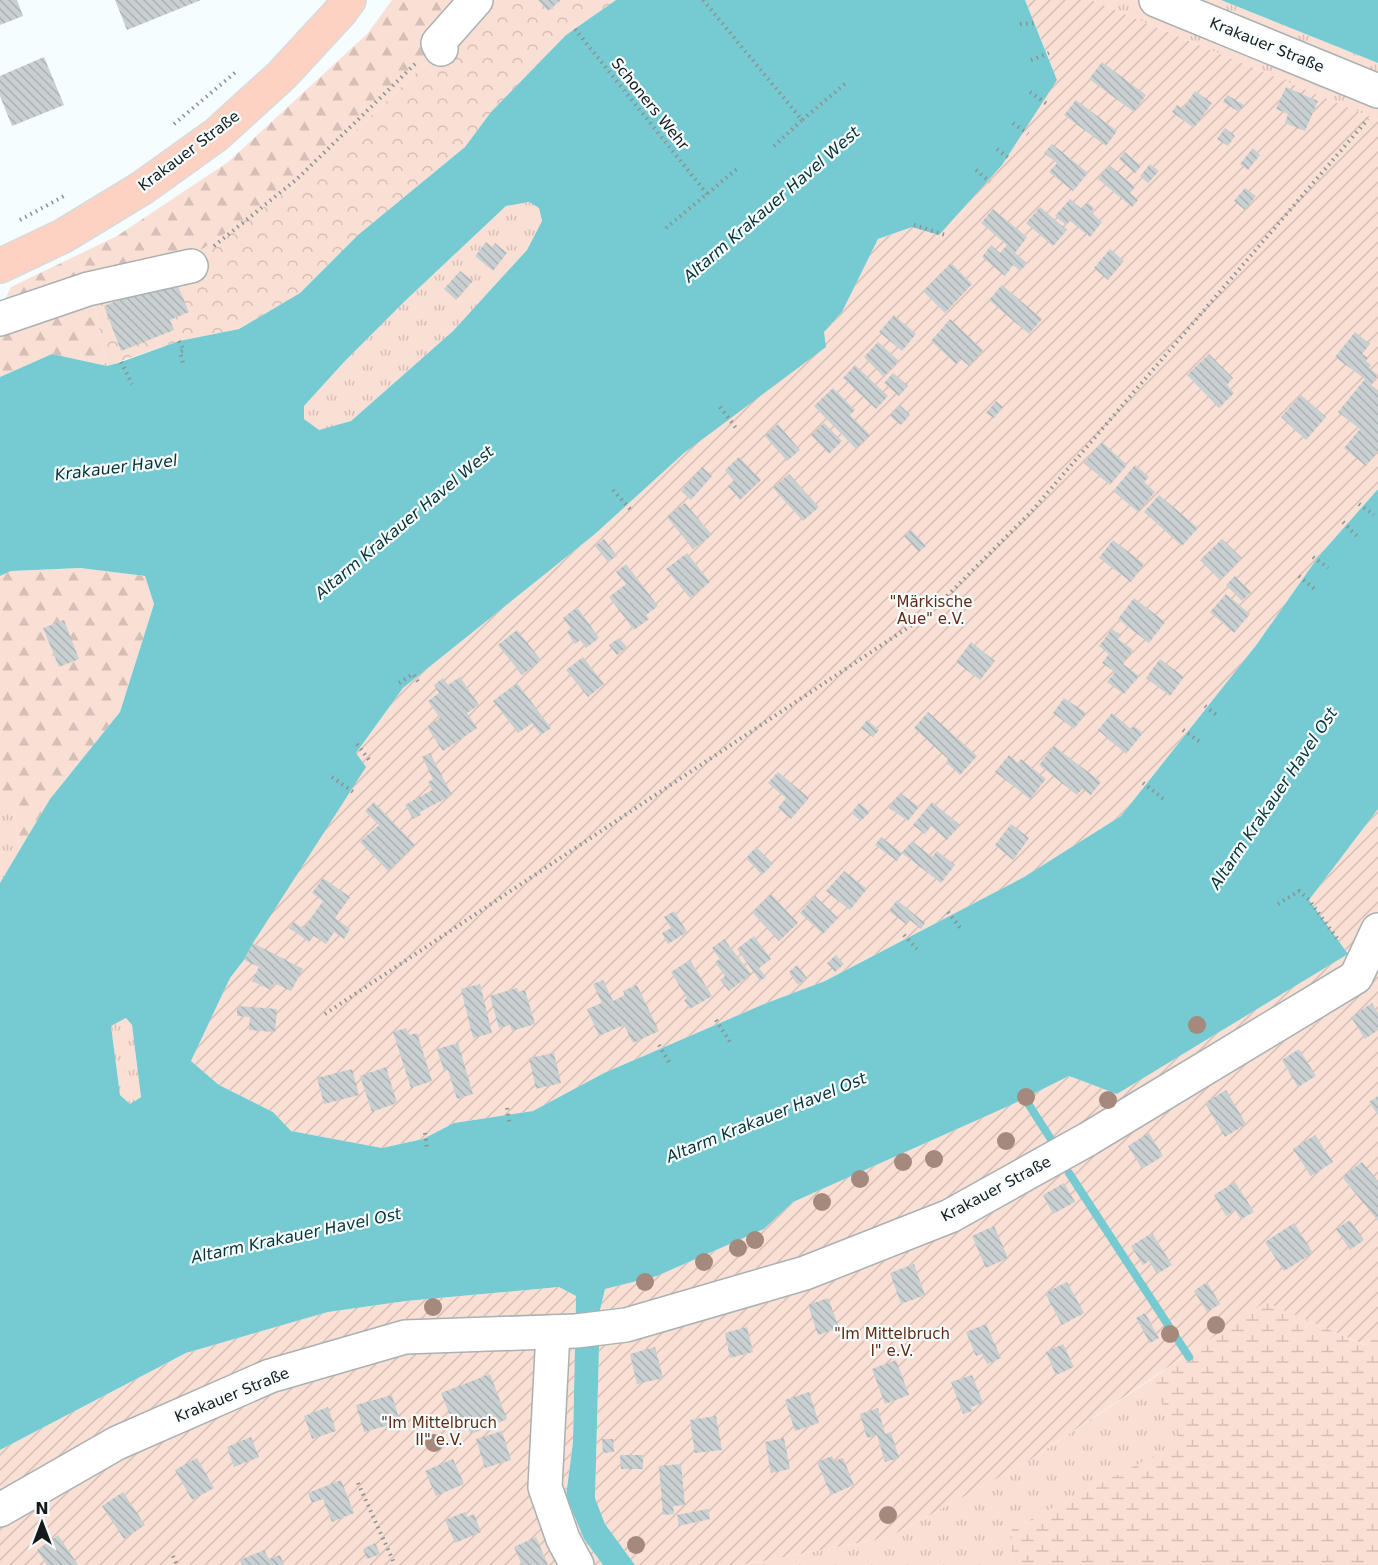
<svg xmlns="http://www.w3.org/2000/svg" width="1378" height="1565" viewBox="0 0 1378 1565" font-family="'DejaVu Sans',sans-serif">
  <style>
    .grass { fill: url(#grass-tufts) }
    .forest { fill: url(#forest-firs) }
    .wetland { fill: url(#wetland-marsh) }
    .park { fill: url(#park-crowns) }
    .garden { fill: url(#garden-furrows) }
    .water { fill: #76cad1; fill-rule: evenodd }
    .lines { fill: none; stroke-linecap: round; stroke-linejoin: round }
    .stream { stroke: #76cad1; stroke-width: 8 }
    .building { fill: url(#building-back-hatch) }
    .minor-casing { stroke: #aab1b2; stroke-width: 36 }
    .major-casing { stroke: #dadada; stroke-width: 36 }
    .path { stroke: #8c9292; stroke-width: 4; stroke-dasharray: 1.5 4.5; stroke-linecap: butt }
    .minor { stroke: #fff; stroke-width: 33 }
    .major { stroke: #fdd2c2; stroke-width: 33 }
    .tree { fill: #a5897c }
    .labels { text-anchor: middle; stroke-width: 4.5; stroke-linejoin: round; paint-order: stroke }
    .street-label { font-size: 15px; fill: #171a1a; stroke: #f5fdfe }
    .park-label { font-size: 15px; fill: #632a12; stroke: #f5fdfe }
    .water-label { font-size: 16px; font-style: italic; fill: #073235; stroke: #f5fdfe }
  </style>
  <defs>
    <pattern id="grass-tufts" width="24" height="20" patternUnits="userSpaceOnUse" patternTransform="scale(1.5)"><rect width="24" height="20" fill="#fadfd5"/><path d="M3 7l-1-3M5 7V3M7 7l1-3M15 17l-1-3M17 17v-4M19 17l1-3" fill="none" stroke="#d6bfb6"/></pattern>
    <pattern id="forest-firs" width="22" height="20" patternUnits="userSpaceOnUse" patternTransform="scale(1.5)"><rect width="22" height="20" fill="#fadfd5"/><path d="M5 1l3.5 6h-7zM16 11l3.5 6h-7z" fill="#d6bfb6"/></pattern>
    <pattern id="wetland-marsh" width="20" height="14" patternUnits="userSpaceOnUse" patternTransform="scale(1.5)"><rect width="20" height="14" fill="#fadfd5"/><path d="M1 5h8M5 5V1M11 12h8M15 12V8" fill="none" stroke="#d6bfb6"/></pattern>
    <pattern id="park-crowns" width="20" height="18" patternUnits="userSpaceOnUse" patternTransform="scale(1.5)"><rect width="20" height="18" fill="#fadfd5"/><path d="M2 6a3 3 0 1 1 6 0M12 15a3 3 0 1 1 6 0" fill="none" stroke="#d6bfb6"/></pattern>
    <pattern id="garden-furrows" width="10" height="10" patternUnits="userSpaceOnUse" patternTransform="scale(1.5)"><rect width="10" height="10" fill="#fadfd5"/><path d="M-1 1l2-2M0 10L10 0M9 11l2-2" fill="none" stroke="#d6bfb6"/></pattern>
    <pattern id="building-back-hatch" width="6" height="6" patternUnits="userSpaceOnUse" patternTransform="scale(1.5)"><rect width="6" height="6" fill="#c9d0d1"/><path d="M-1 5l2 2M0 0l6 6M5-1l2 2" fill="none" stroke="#acb2b3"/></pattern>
  </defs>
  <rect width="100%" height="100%" fill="#f5fdfe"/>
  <g class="grass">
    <path d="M1091 0H1221L1378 63V120Z"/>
    <path d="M529 202 539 208 542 221 527 250 453 331 351 421 319 431 304 419V406L344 362 405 301 506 206Z"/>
    <path d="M0 799 12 802 20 850 0 883Z"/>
    <path d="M126 1018 132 1025 141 1097 130 1104 120 1095 111 1026Z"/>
    <path d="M1150 1380 1182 1442 1012 1529 1011 1565H743L889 1537 1027 1462Z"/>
  </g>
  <g class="forest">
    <path d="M392 0H489L474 17 306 178 159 279 94 304 107 366 52 354 0 377V310L11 287 117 236 228 162 368 33Z"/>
    <path d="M80 568 145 576 154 604 120 712 50 799 20 850 12 803 0 799V576L11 571Z"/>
  </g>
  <path class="wetland" d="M1265 1301 1364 1345 1378 1336V1565H1011L1012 1529 1181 1442 1150 1380Z"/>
  <path class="park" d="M489 0H616L566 35 491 112 465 147 358 235 300 293 239 329 179 341 107 366 94 304 159 279 306 178 474 17Z"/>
  <g class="garden">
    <path d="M1025 0H1091L1378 120V489L1318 557 1257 644 1121 816 1024 877 825 981 764 1004 604 1073 533 1111 454 1123 423 1139 382 1148 291 1131 273 1112 219 1085 191 1061 230 978 244 960 356 753 403 688 595 534 684 453 824 332 842 312 878 239 912 227 1057 80Z"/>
    <path d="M1378 809V1336L1365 1345 1265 1302 1027 1462 889 1537 742 1565H635L605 1524 595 1498 600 1310 605 1289 657 1276 764 1229 793 1202 1011 1105 1069 1076 1117 1094 1348 954 1309 900Z"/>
    <path d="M559 1287 576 1296 573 1442 566 1496 584 1539 603 1565H0V1450L186 1353 328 1312 406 1301Z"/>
  </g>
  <g class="water">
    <path d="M616 0H1025L1057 80 1002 165 939 235 912 227 878 239 842 312 824 332 826 347 684 453 595 534 403 688 356 753 366 767 253 943 244 960 230 978 191 1061 219 1085 273 1112 291 1131 382 1148 423 1139 454 1123 533 1111 604 1073 764 1004 825 981 1024 877 1121 816 1257 644 1318 557 1378 489V809L1309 900 1348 954 1117 1094 1069 1076 1011 1105 793 1202 764 1229 657 1276 605 1289 600 1310 595 1498 605 1524 635 1565H603L584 1539 566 1496 573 1442 576 1296 559 1287 406 1301 328 1312 186 1353 0 1450V883L50 799 120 712 154 604 145 576 80 568 11 571 0 576V377L52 354 107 366 121 362 179 341 239 329 300 293 358 235 465 147 491 112 566 35ZM529 202 539 208 542 221 527 250 453 331 351 421 319 430 304 419V406L344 362 405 301 506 206ZM126 1018 132 1025 141 1097 130 1104 120 1095 111 1026Z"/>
    <path d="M1221 0H1378V63Z"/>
  </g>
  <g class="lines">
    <g class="stream">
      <path d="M1020 1091 1054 1144"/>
      <path d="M1069 1173 1189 1357"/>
    </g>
  </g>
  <g class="building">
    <path d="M0 0H17L23 16 0 25Z"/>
    <path d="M115 0H201L127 30Z"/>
    <path d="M538 0H561L548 11Z"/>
    <path d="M44 57 64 105 12 126 0 96V76Z"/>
    <path d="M1102 62 1146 95 1134 112 1089 79Z"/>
    <path d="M1286 87 1318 101 1305 131 1285 123 1288 114 1276 109Z"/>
    <path d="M1195 91 1212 103 1194 128 1172 112 1177 105 1183 109Z"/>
    <path d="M1227 95 1244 105 1239 112 1223 102Z"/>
    <path d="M1076 100 1117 131 1106 146 1064 115Z"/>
    <path d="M1225 128 1235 136 1228 146 1217 139Z"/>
    <path d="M1052 144 1088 173 1073 191 1049 172 1057 163 1044 153Z"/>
    <path d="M1253 148 1260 155 1248 170 1240 164Z"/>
    <path d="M1125 152 1141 166 1135 173 1119 159Z"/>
    <path d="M1150 164 1159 171 1148 183 1140 176Z"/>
    <path d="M1109 165 1135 187 1130 193 1138 200 1132 207 1098 179Z"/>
    <path d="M1245 188 1256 196 1245 210 1234 201Z"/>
    <path d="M1070 199 1082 209 1087 202 1094 208 1091 212 1102 222 1090 237 1069 220 1066 225 1055 216Z"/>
    <path d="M1040 207 1067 230 1053 246 1026 223Z"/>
    <path d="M993 209 1027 237 1015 253 1027 263 1020 271 1013 265 1005 276 982 257 991 245 1000 253 1007 245 981 223Z"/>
    <path d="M486 242 492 247 495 243 507 253 493 271 475 256Z"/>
    <path d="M1110 249 1124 261 1108 280 1094 268Z"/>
    <path d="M951 263 972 284 945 313 923 291Z"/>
    <path d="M460 271 473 281 456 300 444 289Z"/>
    <path d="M177 284 189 312 170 320 174 330 121 351 104 306 157 285 159 291Z"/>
    <path d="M1002 285 1042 319 1029 334 989 300Z"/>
    <path d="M894 315 916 334 902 351 879 332Z"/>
    <path d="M950 319 983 350 969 366 961 359 956 364 931 341Z"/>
    <path d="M1355 332 1370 344 1362 354 1368 358 1366 361 1371 365 1369 368 1378 375 1371 385 1378 390V451L1366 466 1344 448 1360 429 1338 412 1365 379 1335 357Z"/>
    <path d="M878 342 899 361 884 377 864 357Z"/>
    <path d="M1209 354 1233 378 1227 385 1234 393 1219 408 1187 375Z"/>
    <path d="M855 365 888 396 876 409 843 378Z"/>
    <path d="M893 373 908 386 899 396 884 383Z"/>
    <path d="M833 388 855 410 850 415 870 435 856 449 814 406Z"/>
    <path d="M1301 395 1326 417 1306 440 1281 417Z"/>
    <path d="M996 401 1003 407 994 418 986 413Z"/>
    <path d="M900 405 910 415 901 425 890 416Z"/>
    <path d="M824 423 842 441 829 454 811 435Z"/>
    <path d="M778 424 800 450 787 461 765 436Z"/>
    <path d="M1102 442 1127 465 1110 485 1084 463Z"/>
    <path d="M739 457 761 480 740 500 728 486 734 481 725 470Z"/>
    <path d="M1135 465 1149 477 1144 482 1155 492 1138 512 1113 491Z"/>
    <path d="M702 467 712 476 691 500 681 491Z"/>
    <path d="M789 474 819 507 803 521 773 488Z"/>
    <path d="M1159 495 1198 528 1182 546 1144 512Z"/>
    <path d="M685 503 712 535 693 549 667 517Z"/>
    <path d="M911 530 926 546 919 552 904 536Z"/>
    <path d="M604 539 617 556 608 562 595 546Z"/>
    <path d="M1222 539 1242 558 1220 580 1200 560Z"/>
    <path d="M1113 540 1144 564 1131 582 1099 558Z"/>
    <path d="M687 553 710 582 690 598 666 569Z"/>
    <path d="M626 564 658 606 646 615 649 619 634 630 609 597 626 584 616 572Z"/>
    <path d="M1235 576 1251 592 1242 601 1226 585Z"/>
    <path d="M1226 594 1250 614 1234 633 1210 612Z"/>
    <path d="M1134 598 1165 622 1149 643 1118 619Z"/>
    <path d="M577 607 599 638 586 648 580 640 575 644 567 632 571 629 563 618Z"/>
    <path d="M64 620 79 659 59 667 43 628Z"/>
    <path d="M1112 629 1121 635 1118 639 1133 650 1123 664 1139 676 1124 694 1107 682 1115 672 1102 663 1109 654 1099 646Z"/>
    <path d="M517 630 541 660 522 675 498 645Z"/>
    <path d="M619 638 627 647 617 655 609 645Z"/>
    <path d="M971 642 995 661 980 680 956 662Z"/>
    <path d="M583 657 604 684 588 697 566 670Z"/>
    <path d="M1160 659 1184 677 1170 696 1146 678Z"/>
    <path d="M460 677 479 705 467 713 477 728 443 751 427 727 440 718 428 701 439 693 434 685 443 678 448 685Z"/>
    <path d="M517 683 551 728 541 735 532 723 518 733 493 701Z"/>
    <path d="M1064 698 1086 713 1074 729 1053 713Z"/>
    <path d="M928 712 977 756 960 775 946 762 948 759 914 728Z"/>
    <path d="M1112 713 1131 729 1134 726 1143 733 1126 754 1098 730Z"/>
    <path d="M867 720 879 730 873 737 861 728Z"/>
    <path d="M1054 746 1101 782 1091 795 1082 789 1077 795 1039 765Z"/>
    <path d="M430 753 452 795 420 812 421 815 413 819 405 805 432 790 428 782 433 779 422 757Z"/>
    <path d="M1009 755 1018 763 1021 759 1046 779 1030 799 995 772Z"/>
    <path d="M778 772 809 798 791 819 778 808 786 798 768 783Z"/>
    <path d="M900 793 919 807 908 821 889 808Z"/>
    <path d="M374 802 415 845 388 871 360 842 379 825 365 811Z"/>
    <path d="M932 802 960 825 947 840 931 826 925 834 913 825Z"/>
    <path d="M859 803 870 812 861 821 851 813Z"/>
    <path d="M1011 824 1029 838 1013 860 995 845Z"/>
    <path d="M881 837 902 853 912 841 932 857 937 851 955 865 941 883 902 853 897 861 875 845Z"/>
    <path d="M756 847 773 864 762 875 746 858Z"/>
    <path d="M844 871 867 889 850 910 826 891Z"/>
    <path d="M323 878 350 897 335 918 350 929 344 939 334 932 326 944 314 936 309 942 289 928 294 922 303 929 323 901 312 893Z"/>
    <path d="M771 894 798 923 779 941 752 912Z"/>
    <path d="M815 896 838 918 823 934 800 913Z"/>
    <path d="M897 900 925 923 921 929 910 920 906 924 889 911Z"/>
    <path d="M674 911 687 932 668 944 662 933 671 928 664 917Z"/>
    <path d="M754 936 771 959 759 968 766 977 760 981 737 949Z"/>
    <path d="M724 939 751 974 729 991 720 980 725 976 715 962 720 959 712 948Z"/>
    <path d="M253 943 303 969 291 991 274 983 271 990 252 981 259 967 244 960Z"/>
    <path d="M836 955 844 964 835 972 827 963Z"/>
    <path d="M690 960 712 996 690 1009 684 1000 687 998 671 972Z"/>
    <path d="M797 965 807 978 798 985 789 972Z"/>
    <path d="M603 980 613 1001 625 995 623 991 637 985 659 1031 633 1043 624 1025 599 1036 587 1009 602 1003 593 984Z"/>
    <path d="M480 984 492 1033 473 1038 461 989Z"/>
    <path d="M517 988 518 992 525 990 535 1024 512 1031 510 1025 499 1028 490 996Z"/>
    <path d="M1372 1003 1378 1013V1030L1365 1039 1351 1017Z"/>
    <path d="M237 1006 277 1009 275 1032 249 1030 250 1017 237 1016Z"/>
    <path d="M406 1028 409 1035 417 1033 432 1081 411 1088 393 1032Z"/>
    <path d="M458 1043 473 1094 457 1099 448 1070 444 1071 437 1049Z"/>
    <path d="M1299 1049 1316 1076 1298 1087 1282 1060Z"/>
    <path d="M554 1053 561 1083 536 1089 529 1058Z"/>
    <path d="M386 1067 397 1103 372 1112 360 1076Z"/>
    <path d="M352 1069 359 1095 324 1104 317 1078Z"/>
    <path d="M1226 1090 1246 1124 1225 1137 1205 1103Z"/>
    <path d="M1378 1096V1115L1369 1102Z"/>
    <path d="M1149 1133 1163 1156 1142 1169 1128 1146Z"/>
    <path d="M1315 1135 1333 1162 1311 1176 1293 1149Z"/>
    <path d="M1362 1162 1378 1181V1221L1342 1177Z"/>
    <path d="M1235 1182 1254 1212 1241 1219 1235 1210 1226 1216 1214 1195Z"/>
    <path d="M1064 1183 1075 1202 1053 1214 1043 1195Z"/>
    <path d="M1350 1220 1364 1240 1350 1250 1336 1229Z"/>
    <path d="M1294 1223 1313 1253 1284 1271 1265 1242Z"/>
    <path d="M994 1226 1008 1258 986 1268 972 1236Z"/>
    <path d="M1152 1233 1172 1265 1157 1274 1149 1261 1143 1265 1131 1246Z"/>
    <path d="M914 1264 925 1295 901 1304 890 1273Z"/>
    <path d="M1067 1282 1084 1313 1062 1325 1045 1293Z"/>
    <path d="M1207 1282 1220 1304 1207 1312 1194 1291Z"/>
    <path d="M828 1298 839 1328 818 1335 808 1305Z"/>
    <path d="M1145 1313 1159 1338 1150 1343 1136 1318Z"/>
    <path d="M986 1324 1001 1358 987 1364 982 1354 976 1356 966 1332Z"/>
    <path d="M747 1327 753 1352 730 1358 725 1333Z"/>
    <path d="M1063 1344 1074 1367 1056 1375 1046 1352Z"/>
    <path d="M655 1347 663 1378 637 1384 630 1354Z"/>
    <path d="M896 1360 909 1395 885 1404 872 1369Z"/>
    <path d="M490 1374 507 1419 471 1434 467 1423 455 1428 441 1393Z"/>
    <path d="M972 1375 983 1403 971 1407 972 1411 963 1414 951 1382Z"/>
    <path d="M809 1392 819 1423 795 1431 785 1400Z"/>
    <path d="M392 1395 400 1422 364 1432 356 1405Z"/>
    <path d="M328 1407 336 1431 312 1439 304 1416Z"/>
    <path d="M878 1408 885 1434 891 1432 899 1458 885 1462 877 1435 867 1438 860 1414Z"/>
    <path d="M716 1416 722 1450 695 1453 690 1420Z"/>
    <path d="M502 1431 511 1460 485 1468 476 1439Z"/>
    <path d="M251 1437 259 1457 234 1467 227 1447Z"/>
    <path d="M784 1438 790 1469 771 1473 765 1442Z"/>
    <path d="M602 1439H613L614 1452 603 1453Z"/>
    <path d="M620 1455H643V1469H621Z"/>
    <path d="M832 1456 834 1461 843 1458 854 1485 831 1495 817 1462Z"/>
    <path d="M197 1458 214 1488 192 1500 175 1470Z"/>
    <path d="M453 1459 464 1484 436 1496 425 1471Z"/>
    <path d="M681 1464 685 1505 673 1506 674 1514 663 1515 659 1466Z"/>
    <path d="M341 1480 354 1513 332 1522 323 1499 312 1503 308 1493Z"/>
    <path d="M123 1492 145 1525 124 1539 102 1506Z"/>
    <path d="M708 1509 710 1519 679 1526 677 1515Z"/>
    <path d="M465 1512 467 1517 474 1514 481 1532 455 1543 445 1520Z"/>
    <path d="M58 1535 78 1565H47L37 1550Z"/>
    <path d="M536 1537 548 1565H522L514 1547Z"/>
    <path d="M375 1543 380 1554 367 1559 363 1549Z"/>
    <path d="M264 1550 269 1559 280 1555 284 1565H242L240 1560Z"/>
  </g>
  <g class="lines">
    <g class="minor-casing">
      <g id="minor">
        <path d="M1156 0 1378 91"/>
        <path d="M441 49 438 43 476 0"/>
        <path d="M0 319 88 289 191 266"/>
        <path d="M553 1332 545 1487 563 1539 577 1565"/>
        <path d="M0 1510 117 1443 270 1376 405 1337 576 1331 626 1325 805 1273 950 1216 1088 1139 1356 977 1378 930"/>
      </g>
    </g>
    <g class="major-casing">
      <path id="major" d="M0 266 63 236 142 188 216 135 282 75 341 11 349 0"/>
    </g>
    <g class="path">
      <path d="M703 0 802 120 846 83"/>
      <path d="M1020 24 1037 23"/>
      <path d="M575 29 707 194"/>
      <path d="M1031 60 1049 53"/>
      <path d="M1030 92 1047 104"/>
      <path d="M1013 123 1028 134"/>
      <path d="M174 124 237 71"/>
      <path d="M774 146 802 120"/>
      <path d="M997 149 1010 159"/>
      <path d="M976 170 990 182"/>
      <path d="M20 220 66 195"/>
      <path d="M914 225 945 235"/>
      <path d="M666 228 737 169"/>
      <path d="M214 246 297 179 415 64"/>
      <path d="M179 341 184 350 180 352 183 363"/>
      <path d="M121 362 132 384"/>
      <path d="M720 407 736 428"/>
      <path d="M613 490 630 509"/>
      <path d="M1359 504 1374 515"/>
      <path d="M1343 522 1357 536"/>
      <path d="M1313 557 1328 568"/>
      <path d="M1299 576 1317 591"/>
      <path d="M399 683 413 674 419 683"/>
      <path d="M1205 706 1219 717"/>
      <path d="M1183 730 1200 742"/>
      <path d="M357 744 370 761"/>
      <path d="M332 777 356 794"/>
      <path d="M1143 783 1166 801"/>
      <path d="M1278 904 1299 891 1309 900 1339 941"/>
      <path d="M948 912 961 929"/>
      <path d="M904 935 917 949"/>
      <path d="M325 1014 930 613 1031 512 1368 119"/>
      <path d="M716 1020 730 1042"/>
      <path d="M659 1045 669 1062"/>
      <path d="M507 1108 510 1125"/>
      <path d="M425 1133 427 1149"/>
      <path d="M358 1483 395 1565"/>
      <path d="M173 1556 177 1565"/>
    </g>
    <use href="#minor" class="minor"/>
    <use href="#major" class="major"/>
  </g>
  <g class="tree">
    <circle cx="1197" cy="1025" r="9"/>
    <circle cx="1026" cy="1097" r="9"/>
    <circle cx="1108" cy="1100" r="9"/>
    <circle cx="1006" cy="1141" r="9"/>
    <circle cx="934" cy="1159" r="9"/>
    <circle cx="903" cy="1162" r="9"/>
    <circle cx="860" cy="1179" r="9"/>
    <circle cx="822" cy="1202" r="9"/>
    <circle cx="755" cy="1240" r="9"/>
    <circle cx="738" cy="1248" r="9"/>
    <circle cx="704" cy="1262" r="9"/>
    <circle cx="645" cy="1282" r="9"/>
    <circle cx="433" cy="1307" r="9"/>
    <circle cx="1216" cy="1325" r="9"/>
    <circle cx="1170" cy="1334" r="9"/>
    <circle cx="434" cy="1443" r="9"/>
    <circle cx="888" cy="1515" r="9"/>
    <circle cx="636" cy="1545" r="9"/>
  </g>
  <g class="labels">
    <g class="street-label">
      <text transform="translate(1267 45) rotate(22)" y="5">Krakauer Straße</text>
      <text transform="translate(650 104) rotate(51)" y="5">Schoners Wehr</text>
      <text transform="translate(189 151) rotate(-37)" y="5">Krakauer Straße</text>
      <text transform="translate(996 1189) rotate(-28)" y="5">Krakauer Straße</text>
      <text transform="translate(232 1395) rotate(-22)" y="5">Krakauer Straße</text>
    </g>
    <g class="park-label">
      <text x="931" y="607">"Märkische<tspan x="931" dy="17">Aue" e.V.</tspan></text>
      <text x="892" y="1339">"Im Mittelbruch<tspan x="892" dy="17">I" e.V.</tspan></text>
      <text x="439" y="1428">"Im Mittelbruch<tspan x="439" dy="17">II" e.V.</tspan></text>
    </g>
    <g class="water-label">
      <text transform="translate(771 204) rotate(-41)" y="6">Altarm Krakauer Havel West</text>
      <text transform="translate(116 467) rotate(-7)" y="6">Krakauer Havel</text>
      <text transform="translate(404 522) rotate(-40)" y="6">Altarm Krakauer Havel West</text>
      <text transform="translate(1273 798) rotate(-56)" y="6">Altarm Krakauer Havel Ost</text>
      <text transform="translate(766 1117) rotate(-22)" y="6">Altarm Krakauer Havel Ost</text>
      <text transform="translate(296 1235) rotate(-12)" y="6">Altarm Krakauer Havel Ost</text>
    </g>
  </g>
  <g transform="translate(42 1523)" stroke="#f5fdfe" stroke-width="4.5" paint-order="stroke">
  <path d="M0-4.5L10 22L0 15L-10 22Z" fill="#171a1a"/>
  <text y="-9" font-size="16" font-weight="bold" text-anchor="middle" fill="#171a1a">N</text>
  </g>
</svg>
